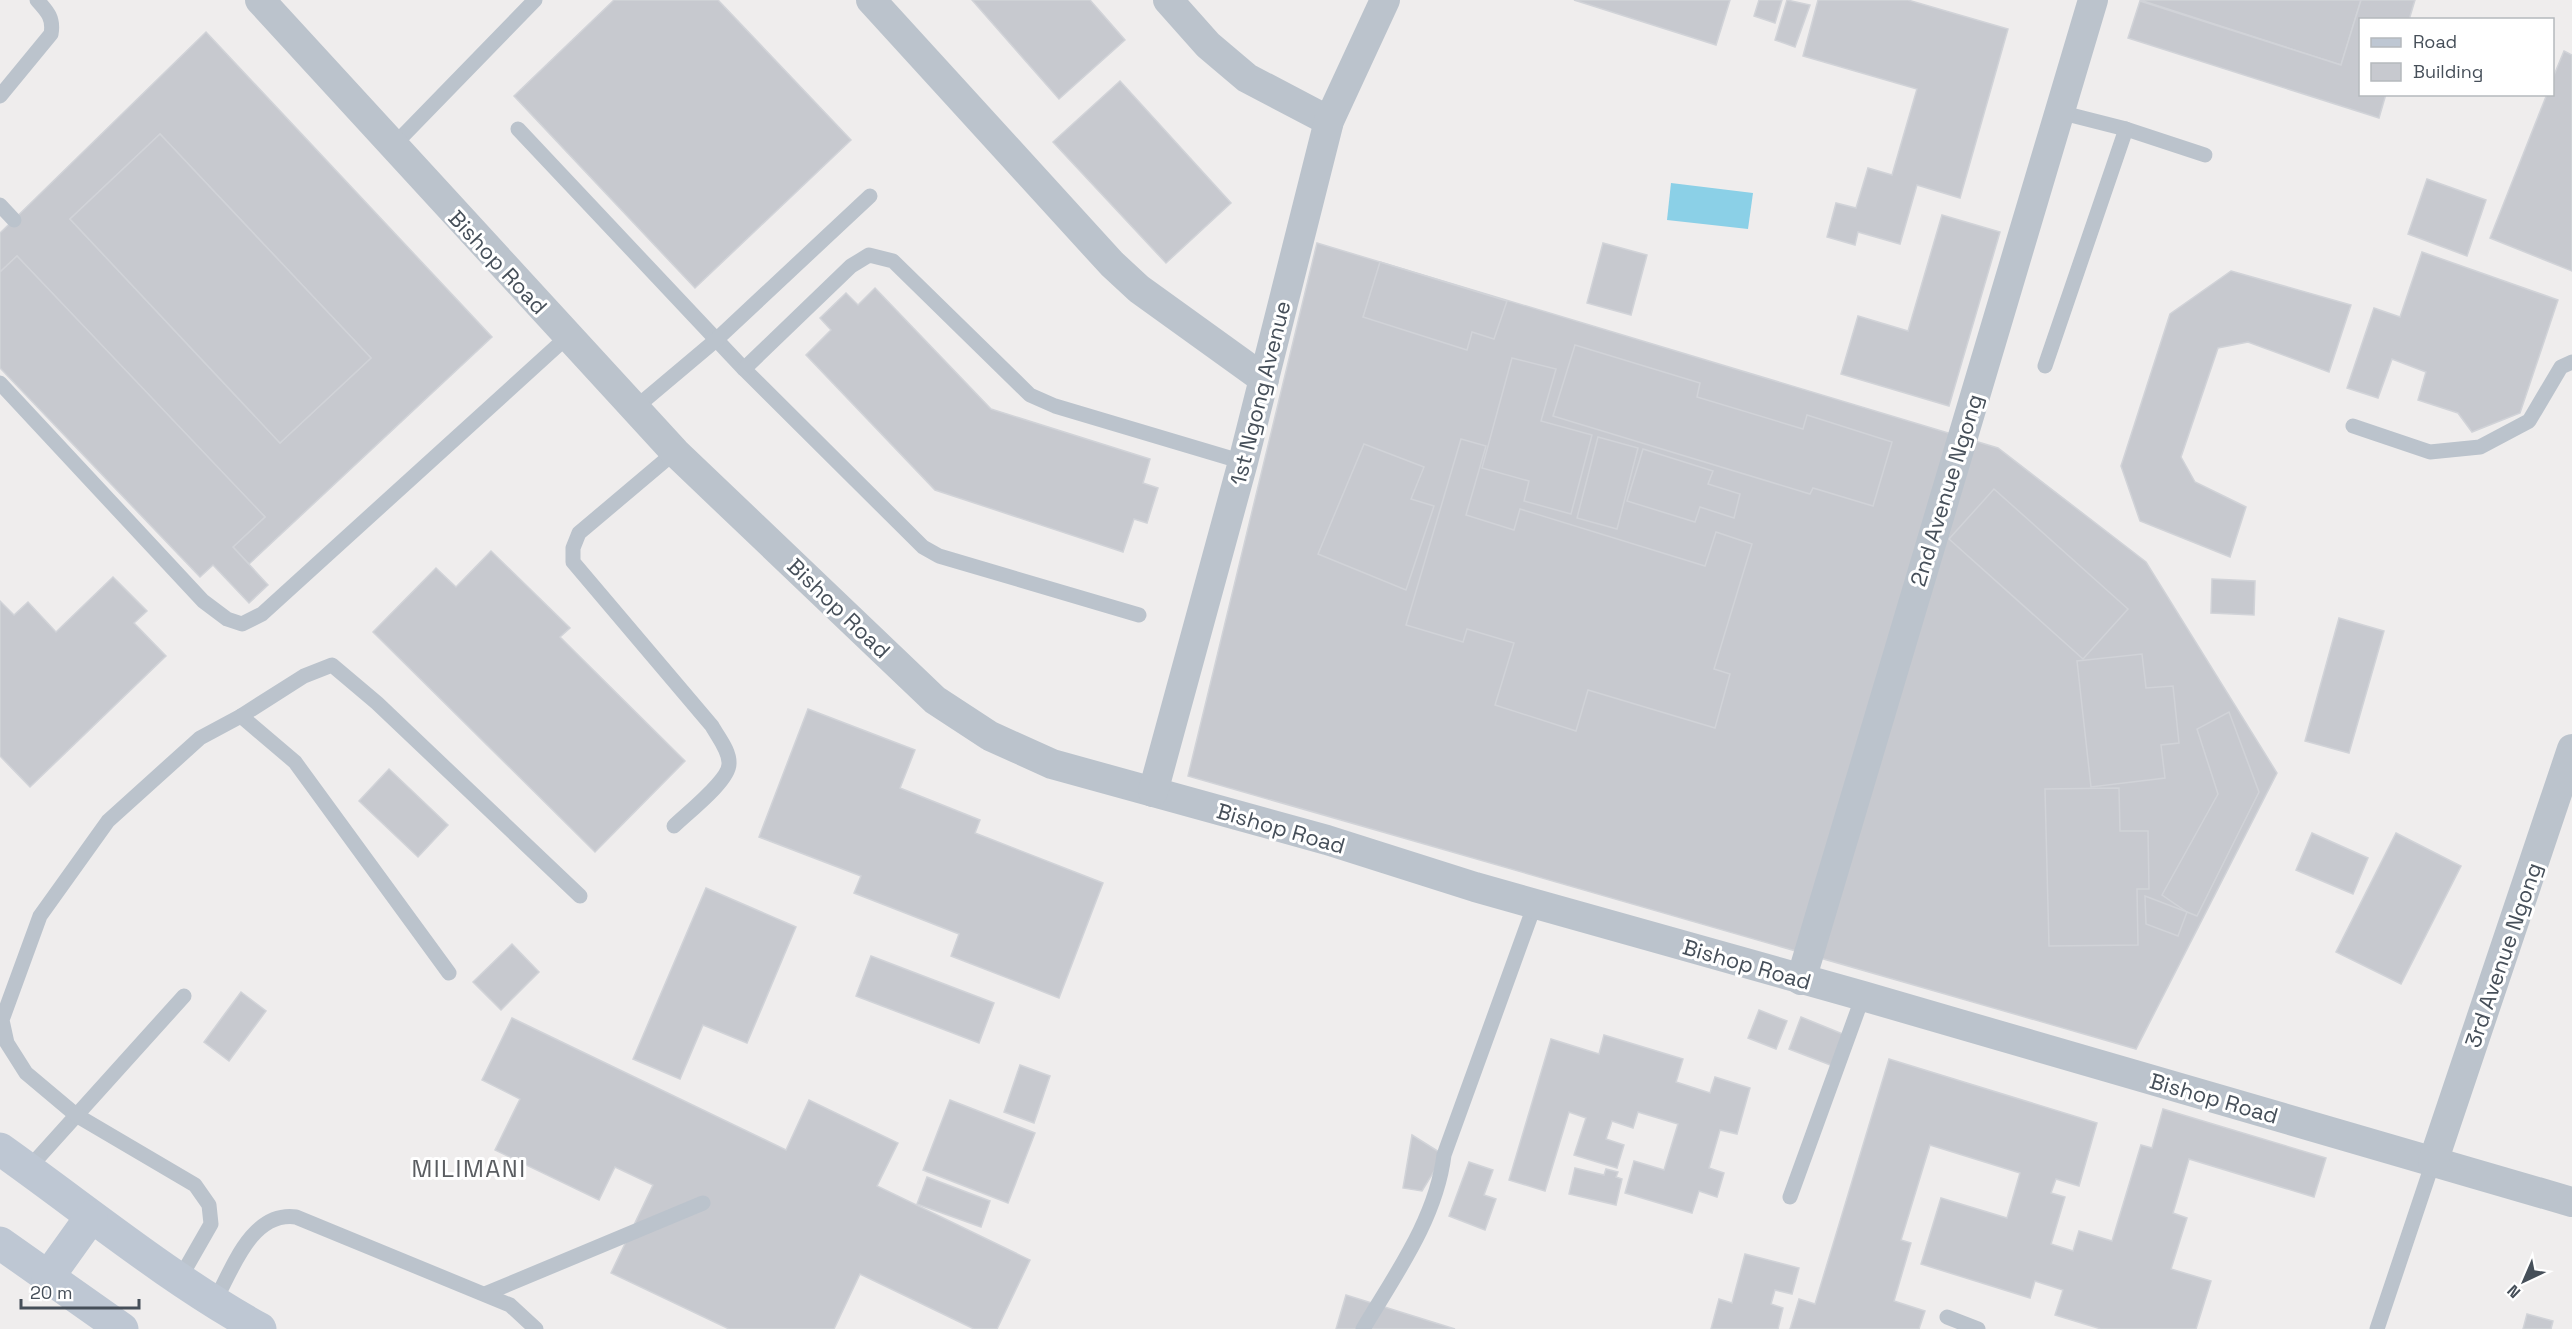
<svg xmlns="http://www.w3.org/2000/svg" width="2572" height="1329" viewBox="0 0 2572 1329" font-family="'Space Grotesk',sans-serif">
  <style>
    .water { fill: #8bd0e7 }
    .building { fill: #c7c9cf; stroke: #d1d3d8; stroke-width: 1.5; fill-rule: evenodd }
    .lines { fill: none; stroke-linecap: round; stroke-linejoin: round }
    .lane { stroke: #bbc3cc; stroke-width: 15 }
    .street { stroke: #bbc3cc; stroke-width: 30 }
    .secondary { stroke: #bec7d3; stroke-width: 33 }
    .labels { text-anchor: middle; stroke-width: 6; stroke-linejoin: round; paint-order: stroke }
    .street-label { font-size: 22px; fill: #464f59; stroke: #fff }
    .neighbourhood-label { font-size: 24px; letter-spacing: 1.5px; fill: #5a5d61; stroke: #fff }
  </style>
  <rect width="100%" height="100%" fill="#efeded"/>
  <path class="water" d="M1671 183 1753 193 1748 229 1667 220Z"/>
  <g class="building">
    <path d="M614 0H718L851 140 695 288 514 96Z"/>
    <path d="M972 0H1090L1125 40 1059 99Z"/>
    <path d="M1574 0H1730L1716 45Z"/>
    <path d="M1759 0H1782L1775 23 1754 16Z"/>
    <path d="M1787 0 1810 5 1795 47 1775 40Z"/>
    <path d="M1818 0H1908L2008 29 1960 198 1917 185 1900 244 1858 232 1855 245 1827 237 1836 203 1856 208 1868 168 1892 175 1917 89 1803 56Z"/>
    <path d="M2140 0H2361L2341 65Z"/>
    <path d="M2361 0H2415L2409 20H2360V94H2386L2379 118 2128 38 2140 1 2341 65Z"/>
    <path d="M206 32 492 337 249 564 233 547 265 517 17 256 0 272V233ZM160 134 371 358 280 443 70 219Z"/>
    <path d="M2564 51 2572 55V271L2490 238 2547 94H2552V80Z"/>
    <path d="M1120 81 1231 203 1166 263 1053 142Z"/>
    <path d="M160 134 371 358 280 443 70 219Z"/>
    <path d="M2427 179 2486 200 2467 256 2408 234Z"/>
    <path d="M1942 215 2000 232 1949 406 1841 374 1858 316 1908 331Z"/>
    <path d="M1317 243 1998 448 2146 562 2277 773 2136 1049 1188 776Z"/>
    <path d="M1603 243 1647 255 1631 315 1587 303Z"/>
    <path d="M2422 252 2558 300 2520 413 2472 432 2458 413 2418 400 2426 372 2392 359 2378 398 2347 388 2374 308 2400 317Z"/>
    <path d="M17 256 265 517 233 547 268 585 249 603 213 565 200 577 0 368V272Z"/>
    <path d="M1380 262 1507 301 1494 339 1472 332 1467 350 1363 317Z"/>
    <path d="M2231 271 2351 305 2329 372 2248 342 2218 348 2181 457 2195 482 2246 507 2230 557 2140 521 2121 466 2170 314Z"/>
    <path d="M875 288 991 409 1150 459 1143 483 1158 488 1147 523 1134 519 1123 552 935 490 806 355 831 330 820 318 846 293 858 305Z"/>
    <path d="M1575 345 1700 383 1697 397 1803 429 1807 415 1892 442 1873 506 1813 488 1810 494 1553 416Z"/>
    <path d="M1512 358 1556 369 1541 421 1592 435 1571 514 1524 501 1529 481 1482 468Z"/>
    <path d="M1598 437 1638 448 1617 529 1577 518Z"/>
    <path d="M1461 439 1486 446 1466 515 1514 530 1520 509 1705 566 1716 532 1752 544 1714 669 1730 674 1715 728 1588 690 1576 731 1495 705 1514 643 1467 629 1463 642 1406 625Z"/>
    <path d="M1364 444 1424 467 1411 499 1434 506 1406 590 1318 554Z"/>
    <path d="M1643 449 1713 471 1708 484 1740 494 1734 518 1700 507 1695 522 1627 501Z"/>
    <path d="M1994 489 2128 609 2083 659 1949 539Z"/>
    <path d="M491 551 570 628 560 637 685 761 595 852 373 632 436 568 456 587Z"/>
    <path d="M113 577 147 611 134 623 166 656 30 787 0 756V601L14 615 28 602 56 632Z"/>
    <path d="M2212 579 2255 581 2254 615 2211 613Z"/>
    <path d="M2339 618 2384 631 2349 753 2305 741Z"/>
    <path d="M2142 654 2146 688 2173 686 2179 743 2161 745 2165 778 2091 787 2077 661Z"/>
    <path d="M808 709 915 750 900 788 980 820 975 833 1103 883 1059 998 951 956 959 934 854 893 861 876 759 837Z"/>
    <path d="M2229 712 2259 792 2197 916 2187 912 2162 895 2218 794 2197 729Z"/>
    <path d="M389 769 448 825 418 857 359 801Z"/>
    <path d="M2119 788 2120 831H2148L2149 889H2137L2138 945 2049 946 2045 789Z"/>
    <path d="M2312 833 2368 858 2353 894 2296 870Z"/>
    <path d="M2396 833 2461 866 2401 984 2336 952Z"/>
    <path d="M706 888 796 927 747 1043 703 1025 680 1079 633 1059Z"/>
    <path d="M2145 896 2187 912 2178 936 2146 924Z"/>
    <path d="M512 944 539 972 501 1010 473 982Z"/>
    <path d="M871 956 994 1003 979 1043 856 996Z"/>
    <path d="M241 992 266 1011 229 1061 204 1042Z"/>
    <path d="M1759 1010 1787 1021 1776 1049 1748 1038Z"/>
    <path d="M1801 1017 1845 1035 1833 1066 1789 1049Z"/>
    <path d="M512 1018 786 1150 809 1100 898 1143 877 1186 1030 1260 997 1329H974L860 1274 834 1329H729L611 1273 653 1185 615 1167 599 1200 495 1150 520 1099 482 1080Z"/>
    <path d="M1604 1035 1683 1059 1676 1082 1710 1093 1715 1077 1750 1088 1737 1134 1720 1130 1709 1168 1724 1173 1717 1197 1699 1191 1692 1213 1625 1193 1634 1161 1664 1170 1678 1124 1638 1112 1633 1128 1612 1121 1606 1139 1624 1145 1617 1168 1574 1155 1586 1118 1569 1112 1545 1191 1509 1180 1551 1039 1599 1054Z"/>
    <path d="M1889 1059 2097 1123 2079 1186 2056 1179 2051 1193 2065 1197 2051 1244 2073 1251 2079 1231 2112 1241 2141 1145 2152 1148 2163 1109 2326 1158 2314 1197 2189 1159 2173 1213 2187 1218 2171 1269 2211 1281 2196 1329H2101L2055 1315 2063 1290 2035 1281 2030 1298 1921 1264 1941 1198 2007 1218 2020 1173 1930 1145 1901 1240 1911 1243 1894 1301 1925 1311 1919 1329H1790L1799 1299 1815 1304Z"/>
    <path d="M1020 1065 1050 1076 1034 1123 1004 1112Z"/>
    <path d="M950 1100 1035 1133 1008 1203 923 1170Z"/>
    <path d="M1412 1135 1444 1155 1422 1191 1403 1188Z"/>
    <path d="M1469 1162 1493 1170 1484 1195 1496 1199 1485 1230 1449 1216Z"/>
    <path d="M1575 1168 1604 1175 1606 1169 1618 1172 1616 1177 1622 1179 1616 1205 1569 1194Z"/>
    <path d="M927 1177 990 1201 981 1227 917 1204Z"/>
    <path d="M1745 1254 1799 1268 1792 1294 1775 1290 1771 1304 1783 1308 1778 1329H1711L1719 1299 1732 1303Z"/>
    <path d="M1346 1295 1455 1329H1336Z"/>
    <path d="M2527 1314 2553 1321 2551 1329H2523Z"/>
  </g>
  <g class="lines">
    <g class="lane">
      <path d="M0 96 51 34C54 18 47 11 37 0"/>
      <path d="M2059 112 2126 129 2205 155"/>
      <path d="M518 129 744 369 923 547 939 556 1139 615"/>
      <path d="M392 147 535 0"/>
      <path d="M0 205 14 220"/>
      <path d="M2045 366 2126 129"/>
      <path d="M744 369 851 266 869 255 893 261 1030 395 1055 406 1243 462"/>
      <path d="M0 383 203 601 227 619 242 624 262 614 567 337"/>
      <path d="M634 409 716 340 870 196"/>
      <path d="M2353 426 2430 452 2480 447 2529 421 2561 367 2572 362"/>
      <path d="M241 716 304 676 332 665 377 703 580 896"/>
      <path d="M674 826C686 814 729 781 729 764 730 751 718 737 712 726L573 562V548L579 533 675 452"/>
      <path d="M28 1169 184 996"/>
      <path d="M1790 1197 1863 996"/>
      <path d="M179 1280 211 1224 209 1205 195 1185 76 1115 26 1073 7 1043 2 1020 40 916 108 821 200 738 241 716 295 762 449 973"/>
      <path d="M485 1294 703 1203"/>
      <path d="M214 1303C232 1270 251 1211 296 1217L510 1305 536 1329"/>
      <path d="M1947 1317 1978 1329"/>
      <path d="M1363 1329C1395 1275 1436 1219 1444 1155L1535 904"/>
      <path d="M2377 1329 2433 1162"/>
    </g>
    <g class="street">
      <path d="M260 0 675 452 935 700 990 736 1052 764 1327 840 1475 887 1863 996 2572 1202"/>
      <path d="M871 0 1112 264 1139 289 1264 379"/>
      <path d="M1168 0 1208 45 1247 78 1329 121"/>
      <path d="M1153 792 1243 462 1329 121 1385 0"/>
      <path d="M1801 980 2093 0"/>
      <path d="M2433 1162 2572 749"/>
    </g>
    <g class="secondary">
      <path d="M0 1149C86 1210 168 1278 260 1329"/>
      <path d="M0 1243 122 1329"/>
      <path d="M48 1277 91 1217"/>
    </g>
  </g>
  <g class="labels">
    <g class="street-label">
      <text transform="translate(498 262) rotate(47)" y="8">Bishop Road</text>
      <text transform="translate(1260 393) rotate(-76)" y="8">1st Ngong Avenue</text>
      <text transform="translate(1946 490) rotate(-73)" y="8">2nd Avenue Ngong</text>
      <text transform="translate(839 608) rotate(44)" y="8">Bishop Road</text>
      <text transform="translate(1281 828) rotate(16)" y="8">Bishop Road</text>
      <text transform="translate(2503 955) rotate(-71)" y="8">3rd Avenue Ngong</text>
      <text transform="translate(1747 964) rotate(16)" y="8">Bishop Road</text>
      <text transform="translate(2214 1098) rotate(16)" y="8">Bishop Road</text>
    </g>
    <g class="neighbourhood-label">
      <text x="469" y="1177">MILIMANI</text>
    </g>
  </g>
  <rect x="2359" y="18" width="195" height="78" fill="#ffffff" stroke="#b5b9bd" stroke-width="1.5"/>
  <rect x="2371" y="38" width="30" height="9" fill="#bec7d3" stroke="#b5b9bd" stroke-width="1.5"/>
  <text x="2413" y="48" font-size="18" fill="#464f59">Road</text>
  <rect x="2371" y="63" width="30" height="18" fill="#c7c9cf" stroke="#b5b9bd" stroke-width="1.5"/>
  <text x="2413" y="78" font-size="18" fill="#464f59">Building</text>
  <g transform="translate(2524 1281) rotate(224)" stroke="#ffffff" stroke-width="4.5" paint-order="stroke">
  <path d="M0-4.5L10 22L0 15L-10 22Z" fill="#464f59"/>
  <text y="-9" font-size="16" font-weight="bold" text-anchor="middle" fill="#464f59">N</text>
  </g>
  <path d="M21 1299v9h118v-9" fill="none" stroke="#464f59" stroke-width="3"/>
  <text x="30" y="1299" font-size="18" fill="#464f59" stroke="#ffffff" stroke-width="4.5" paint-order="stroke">20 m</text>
</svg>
